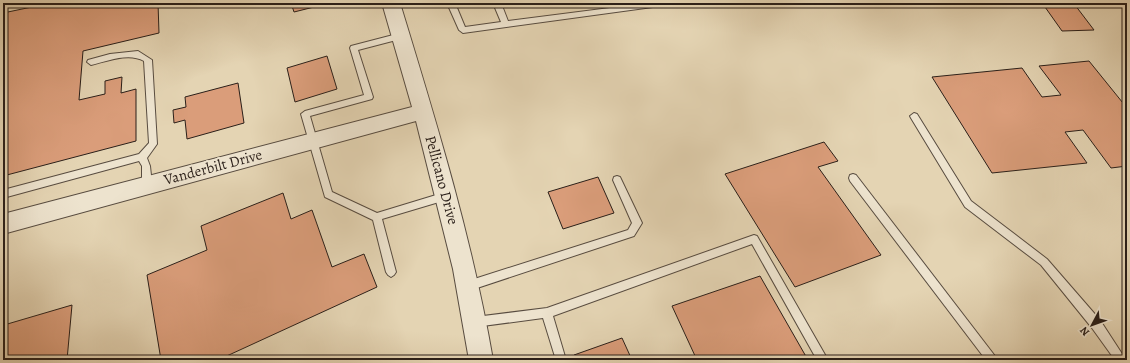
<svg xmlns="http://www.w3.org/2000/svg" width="1130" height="363" viewBox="0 0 1130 363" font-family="Alegreya,serif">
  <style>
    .building { fill: #da9d7a; stroke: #2a1f19 }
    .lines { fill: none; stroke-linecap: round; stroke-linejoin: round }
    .service-casing { stroke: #584c40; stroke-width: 2 }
    .tertiary-casing { stroke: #584c40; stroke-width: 2 }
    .service { fill: #ede3ce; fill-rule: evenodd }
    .tertiary { fill: #ede3ce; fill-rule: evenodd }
    .labels { text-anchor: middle; stroke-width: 4; stroke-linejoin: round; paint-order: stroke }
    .street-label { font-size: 15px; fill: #2a1f19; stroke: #ede3ce }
  </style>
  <rect width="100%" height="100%" fill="#e4d4b3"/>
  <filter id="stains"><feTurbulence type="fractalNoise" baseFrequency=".005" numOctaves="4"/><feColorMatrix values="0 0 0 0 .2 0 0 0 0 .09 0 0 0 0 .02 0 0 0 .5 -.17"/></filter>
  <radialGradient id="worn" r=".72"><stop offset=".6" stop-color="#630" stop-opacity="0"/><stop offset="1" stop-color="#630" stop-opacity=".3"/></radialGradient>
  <g class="building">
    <path d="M51 3H158L159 33 83 51 79 100 105 94V81L122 77 121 93 136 89V141L3 176V13Z"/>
    <path d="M291 3H330L294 12Z"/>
    <path d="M1075 5 1094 30 1062 31 1045 7Z"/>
    <path d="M327 56 337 89 295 102 287 68Z"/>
    <path d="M1089 61 1127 108V166L1111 168 1083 130 1065 132 1087 163 992 173 932 77 1022 68 1042 97 1061 95 1039 66Z"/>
    <path d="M238 83 244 123 187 139 185 120 174 123 173 110 186 107 185 97Z"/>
    <path d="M824 142 838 161 818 167 881 255 795 287 725 174Z"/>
    <path d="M598 177 614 213 563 229 548 192Z"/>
    <path d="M283 193 291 219 312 210 332 267 364 254 377 287 218 360H161L147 275 207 250 201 226Z"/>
    <path d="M760 276 808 360H691L696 358 672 306Z"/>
    <path d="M72 305 67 360H3L4 325Z"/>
    <path d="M622 338 632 360H575L574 355Z"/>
  </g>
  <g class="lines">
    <g class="service-casing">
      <g id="service">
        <path d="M447 3H455L465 27 501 22 493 3H501L508 21 649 3 664 4 660 6 463 33 459 30Z"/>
        <path d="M401 33 405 36 404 38 358 50 373 97 372 99 310 116 332 192 377 213 446 192 449 193 451 196 449 199 382 219 396 272 394 275 391 277 388 275 386 272 373 220 325 197 301 114 305 111 364 95 350 48 351 46Z"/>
        <path d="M138 51 152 60 157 144 147 158 150 166 152 185 150 188H144L142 185V166L139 161 3 198V190L139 154 149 143 144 61C129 52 107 61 91 65L87 62 88 60 110 54Z"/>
        <path d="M914 113 917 114 971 201 1047 259 1100 320 1126 360H1115L1092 328 1041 265 965 207 911 118 910 116Z"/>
        <path d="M853 174 856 175 998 360H986L850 181 849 178 850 175Z"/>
        <path d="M617 176 620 177 642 223 634 236 468 291 464 289 463 286 464 283 468 281 628 230 632 223 613 180 614 177Z"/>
        <path d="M754 235 757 236 828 360H817L752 244 553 316 566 360H556L543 318 475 327 471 326 470 322 471 318 475 317 547 308Z"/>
      </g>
    </g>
    <g class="tertiary-casing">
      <path id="tertiary" d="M382 3H400C436 121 472 238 493 360H469L453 269 416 121 3 234V214L412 107Z"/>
    </g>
    <use href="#service" class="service"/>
    <use href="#tertiary" class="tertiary"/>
  </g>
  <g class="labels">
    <g class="street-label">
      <text transform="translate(213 167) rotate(-15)" y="5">Vanderbilt Drive</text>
      <text transform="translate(442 180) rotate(75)" y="5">Pellicano Drive</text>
    </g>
  </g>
  <rect width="1130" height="363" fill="none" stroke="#e4d4b3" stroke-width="16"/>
  <rect x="4" y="4" width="1122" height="355" fill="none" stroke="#2a1f19" stroke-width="2"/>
  <rect x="8" y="8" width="1114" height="347" fill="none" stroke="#2a1f19"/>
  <g transform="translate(1092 325) rotate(229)" stroke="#ede3ce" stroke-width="3" paint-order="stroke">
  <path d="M0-3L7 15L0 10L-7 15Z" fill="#2a1f19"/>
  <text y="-6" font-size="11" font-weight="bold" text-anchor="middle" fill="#2a1f19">N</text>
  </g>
  <rect width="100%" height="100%" filter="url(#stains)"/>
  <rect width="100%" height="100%" fill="url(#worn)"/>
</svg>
